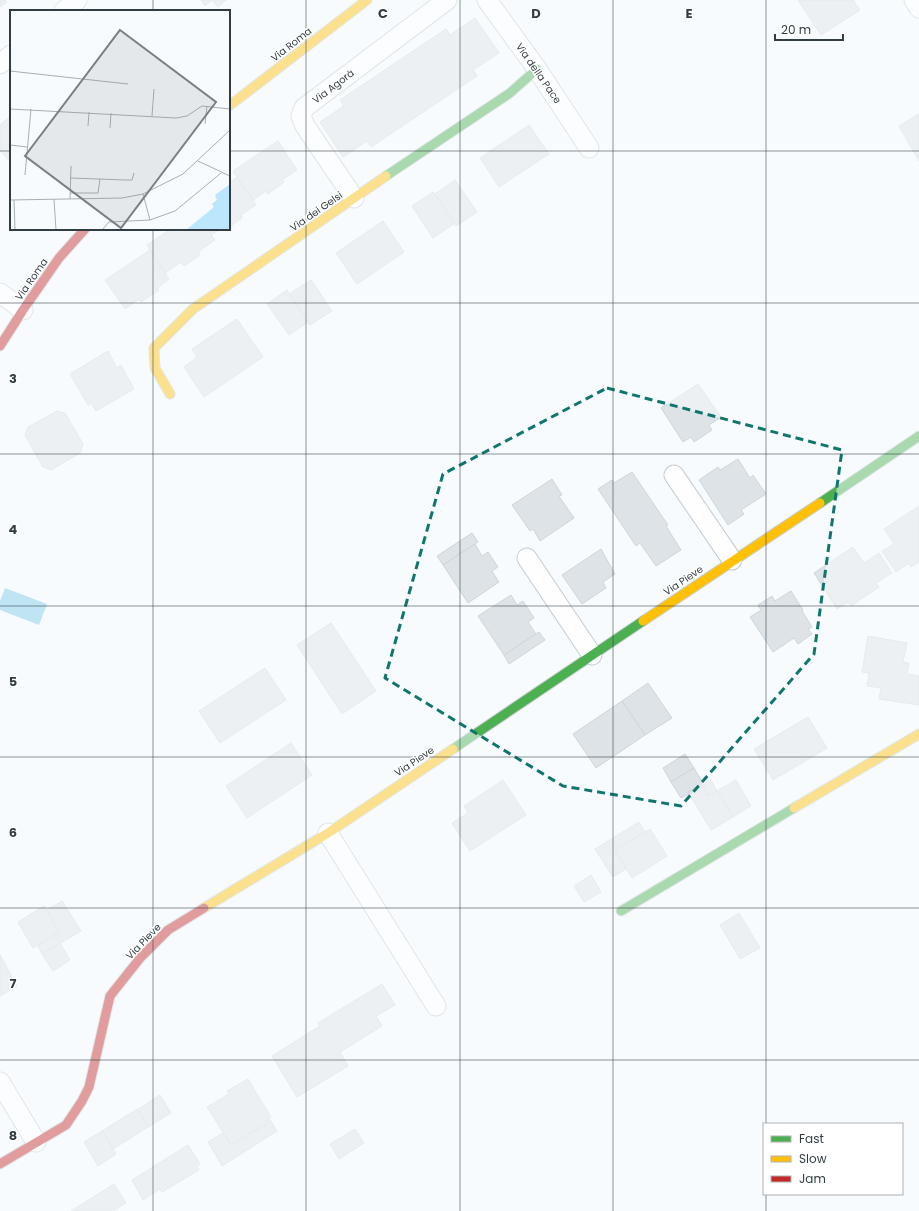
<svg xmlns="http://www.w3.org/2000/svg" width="919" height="1211" viewBox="0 0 919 1211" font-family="Poppins,sans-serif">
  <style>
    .water { fill: #7bc8e8 }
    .building { fill: #dde3e7; stroke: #cfd6da }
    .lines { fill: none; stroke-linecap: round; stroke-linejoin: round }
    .street-casing { stroke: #c5cccf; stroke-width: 21 }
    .fast-casing { stroke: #c5cccf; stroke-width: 11 }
    .slow-casing { stroke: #c5cccf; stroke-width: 11 }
    .jam-casing { stroke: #c5cccf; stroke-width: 11 }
    .street { stroke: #fefeff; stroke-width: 19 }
    .fast { stroke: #4caf50; stroke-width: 9 }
    .slow { stroke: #ffc107; stroke-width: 9 }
    .jam { stroke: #c62828; stroke-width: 9 }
    .marked { fill: none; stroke: #0f766e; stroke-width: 3; stroke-dasharray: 8 5; stroke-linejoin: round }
    .grid { fill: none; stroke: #313d42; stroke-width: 1; stroke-opacity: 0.55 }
    .labels { text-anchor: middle; stroke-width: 3; stroke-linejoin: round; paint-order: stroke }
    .street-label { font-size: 10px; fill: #313d42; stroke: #fff }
    .inset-road { fill: none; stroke: #a8afb2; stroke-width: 1 }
    .view { fill: #778083; fill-opacity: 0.15; stroke: #778083; stroke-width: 2 }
    .inset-edge { fill: none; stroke: #313d42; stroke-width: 2 }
    .grid-label { font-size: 13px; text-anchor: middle; font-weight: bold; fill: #313d42; stroke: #fff; stroke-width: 3; stroke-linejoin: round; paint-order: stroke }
  </style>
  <rect width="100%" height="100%" fill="#f8fbfd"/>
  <path class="water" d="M5 588 47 604 39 625 0 610V601Z"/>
  <g class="building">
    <path d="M0 0H5L7 2 0 7Z"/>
    <path d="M201 0H226L218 7 212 0 205 6Z"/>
    <path d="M798 0H853L860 10 821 35Z"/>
    <path d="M475 18 499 53 473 70 477 76 371 147 367 141 343 157 320 122 344 106 340 100 446 29 450 35Z"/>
    <path d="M919 114V161L899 126Z"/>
    <path d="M11 116V163L0 150V135L2 134 0 132V125Z"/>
    <path d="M529 125 549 154 499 187 480 158Z"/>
    <path d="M278 141 297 170 282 180 284 182 268 194 266 191 253 200 233 171Z"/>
    <path d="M237 177 256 205 241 215 242 218 229 227V183Z"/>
    <path d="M455 180 477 212 456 226 435 194Z"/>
    <path d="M433 192 455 223 433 238 412 206Z"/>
    <path d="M383 221 404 252 357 284 336 253Z"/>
    <path d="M171 229H207L215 240 198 252 200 255 184 266 181 262 165 273 147 245Z"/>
    <path d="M207 229H220L211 235Z"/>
    <path d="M150 250 169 279 157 288 159 290 141 302 139 299 125 309 105 280Z"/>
    <path d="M311 280 332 311 310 325 289 294Z"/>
    <path d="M287 290 308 322 289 335 267 304Z"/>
    <path d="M237 319 263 357 204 397 184 367 197 357 192 349Z"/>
    <path d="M108 351 117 368 121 365 134 389 96 411 91 403 88 405 70 374Z"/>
    <path d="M698 384 721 417 709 425 712 430 694 442 691 437 683 442 661 408Z"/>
    <path d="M57 411 65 413 83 444 80 453 51 470 43 467 25 435 28 427Z"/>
    <path d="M738 459 750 478 753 475 766 494 741 510 744 514 728 525 699 480 718 467 720 470Z"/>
    <path d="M632 472 668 525 666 526 681 550 656 566 640 543 636 546 598 489 612 480 614 483Z"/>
    <path d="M552 479 562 495 559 496 574 518 540 541 533 529 530 531 512 505Z"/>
    <path d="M919 506V562L911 567 909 563 896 572 882 551 894 544 884 529Z"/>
    <path d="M472 533 478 542 443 565 437 556Z"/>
    <path d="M475 544 482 556 488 552 498 567 492 571 499 582 468 603 443 565Z"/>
    <path d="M853 547 864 563 879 553 892 573 876 583 879 587 851 606 848 602 837 609 814 573Z"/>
    <path d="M601 549 615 574 603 582 606 588 582 604 562 575Z"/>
    <path d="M791 591 803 610 802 611 812 627 808 629 812 634 798 644 794 638 773 652 750 617 761 610 758 605 772 596 775 601Z"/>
    <path d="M511 595 517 605 523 601 534 618 528 622 536 634 504 655 478 616Z"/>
    <path d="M331 623 376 691 342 714 297 645Z"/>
    <path d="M539 632 545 640 509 664 504 655Z"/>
    <path d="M868 636 907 643 903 662 909 663 907 674 919 676V705L879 699 881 688 867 686 869 673 862 672Z"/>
    <path d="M265 668 286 700 220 743 199 711Z"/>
    <path d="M648 683 672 718 645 735 622 701Z"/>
    <path d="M622 701 645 735 596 768 573 734Z"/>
    <path d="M808 717 827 748 773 780 754 749Z"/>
    <path d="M291 743 312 775 247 818 226 786Z"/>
    <path d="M685 754 694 768 671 782 663 768Z"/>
    <path d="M694 768 703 783 688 792 689 794 681 798 671 782Z"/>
    <path d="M503 780 526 815 470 851 452 823 468 813 464 806Z"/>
    <path d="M711 780 717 791 709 796 703 785Z"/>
    <path d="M736 780 751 806 733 817 717 791Z"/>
    <path d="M702 784 709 796 717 791 733 817 711 830 688 792Z"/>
    <path d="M639 822 645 832 615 850 626 869 613 877 595 849Z"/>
    <path d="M650 829 667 856 632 878 615 850Z"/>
    <path d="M591 875 601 892 584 902 574 886Z"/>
    <path d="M62 901 81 931 42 954 37 945 59 932 47 910Z"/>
    <path d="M44 906 59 932 33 948 18 922Z"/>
    <path d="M739 913 760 948 740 959 720 925Z"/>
    <path d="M60 943 70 960 53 971 42 954Z"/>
    <path d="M0 955 17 986 0 996Z"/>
    <path d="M382 984 395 1005 376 1016 382 1026 340 1052 348 1066 297 1097 272 1056 320 1026 318 1023Z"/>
    <path d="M248 1079 271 1117 266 1120 268 1123 231 1145 207 1107 229 1094 227 1091Z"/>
    <path d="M160 1095 171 1113 148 1127 137 1110Z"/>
    <path d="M137 1109 148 1127 113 1149 102 1131Z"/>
    <path d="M269 1118 277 1131 222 1166 208 1142 223 1133 231 1145 268 1123 266 1120Z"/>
    <path d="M355 1129 364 1143 339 1159 330 1144Z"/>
    <path d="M102 1131 116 1154 98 1166 84 1142Z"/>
    <path d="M188 1145 200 1164 197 1166 199 1170 162 1192 160 1189 143 1200 132 1180Z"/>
    <path d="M114 1184 126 1203 113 1211H71Z"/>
  </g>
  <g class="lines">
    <g class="street-casing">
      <g id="street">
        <path d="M487 0 537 69 589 148"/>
        <path d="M914 0 919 8"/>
        <path d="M64 11 77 0"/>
        <path d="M0 64 11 55"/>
        <path d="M354 198 305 126 301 116 304 108 447 0"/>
        <path d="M0 293 23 310"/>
        <path d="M674 475 732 560"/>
        <path d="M527 558 592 655"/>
        <path d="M328 833 436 1006"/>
        <path d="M0 1082 36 1142"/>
      </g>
    </g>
    <g class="fast-casing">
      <g id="fast">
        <path d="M386 176 510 93 537 69"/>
        <path d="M820 503 919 436"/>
        <path d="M453 749 643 621"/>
        <path d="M621 911 794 808"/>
      </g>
    </g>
    <g class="slow-casing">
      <g id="slow">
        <path d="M229 106 367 0"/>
        <path d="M170 394 155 368 154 348 193 309 386 176"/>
        <path d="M643 621 820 503"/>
        <path d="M794 808 919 734"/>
        <path d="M204 908 328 833 453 749"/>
      </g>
    </g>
    <g class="jam-casing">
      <g id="jam">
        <path d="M0 346 23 310 59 258 85 229"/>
        <path d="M0 1164 66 1125 82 1101 89 1087 110 996 141 957 168 930 204 908"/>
      </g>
    </g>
    <use href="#street" class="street"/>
    <use href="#fast" class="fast"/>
    <use href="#slow" class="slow"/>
    <use href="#jam" class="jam"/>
  </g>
  <path d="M0 0H919V1211H0ZM607 388 842 450 814 654 681 806 563 786 385 678 443 474Z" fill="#f8fbfd" fill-opacity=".55" fill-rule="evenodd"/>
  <path class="marked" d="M607 388 842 450 814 654 681 806 563 786 385 678 443 474Z"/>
  <path class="grid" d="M153 0V11M306 0V1211M460 0V1211M613 0V1211M766 0V1124M0 151H11M229 151H919M153 229V1211M0 303H919M0 454H919M0 606H919M0 757H919M0 908H919M0 1060H919M766 1194V1211"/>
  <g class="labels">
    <g class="street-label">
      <text transform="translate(291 44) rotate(-38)" y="4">Via Roma</text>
      <text transform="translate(539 73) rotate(55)" y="4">Via della Pace</text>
      <text transform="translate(333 86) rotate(-37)" y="4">Via Agorà</text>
      <text transform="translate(316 211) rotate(-35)" y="4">Via dei Gelsi</text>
      <text transform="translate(31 279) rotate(-55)" y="4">Via Roma</text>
      <text transform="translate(683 580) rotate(-34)" y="4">Via Pieve</text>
      <text transform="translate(414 761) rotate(-34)" y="4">Via Pieve</text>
      <text transform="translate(143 941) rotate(-46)" y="4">Via Pieve</text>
    </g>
  </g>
  <g transform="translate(10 10)">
    <rect width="220" height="220" fill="#f8fbfd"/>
    <path d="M220 174V220H176L204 197 202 194 207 190 205 185Z" fill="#bbe6fb"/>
    <path class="inset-road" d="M0 61 118 74M0 99 166 108 177 106 192 96 220 99M142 106 144 79M195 114 197 96M78 116 79 102M100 118 101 103M0 135 17 137M188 151 220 166M15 165 21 99M61 168 115 170H122L124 163M60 183H88L90 169M133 184 140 210M44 189 46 220M60 189 61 156M0 190 112 188 133 184 173 164 220 120M4 190 5 220M92 220 99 212 140 210 165 201 211 163"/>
    <path class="view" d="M110 20 206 92 111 218 15 146Z"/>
    <rect width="220" height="220" class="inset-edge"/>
  </g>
  <g class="grid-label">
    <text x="383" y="18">C</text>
    <text x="536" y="18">D</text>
    <text x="689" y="18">E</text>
    <text x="13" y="383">3</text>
    <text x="13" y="534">4</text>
    <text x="13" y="686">5</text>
    <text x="13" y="837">6</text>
    <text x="13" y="988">7</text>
    <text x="13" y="1140">8</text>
  </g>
  <rect x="763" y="1123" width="140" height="72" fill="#ffffff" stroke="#adb1b3"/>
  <rect x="771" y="1136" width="20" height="6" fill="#4caf50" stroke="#adb1b3"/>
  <text x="799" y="1143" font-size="12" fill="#313d42">Fast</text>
  <rect x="771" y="1156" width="20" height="6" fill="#ffc107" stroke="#adb1b3"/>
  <text x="799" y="1163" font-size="12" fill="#313d42">Slow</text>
  <rect x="771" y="1176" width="20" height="6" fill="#c62828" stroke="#adb1b3"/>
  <text x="799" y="1183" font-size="12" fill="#313d42">Jam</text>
  <path d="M775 34v6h68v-6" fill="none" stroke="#313d42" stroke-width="2"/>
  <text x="781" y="34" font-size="12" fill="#313d42" stroke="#ffffff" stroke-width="3" paint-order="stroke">20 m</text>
</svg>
